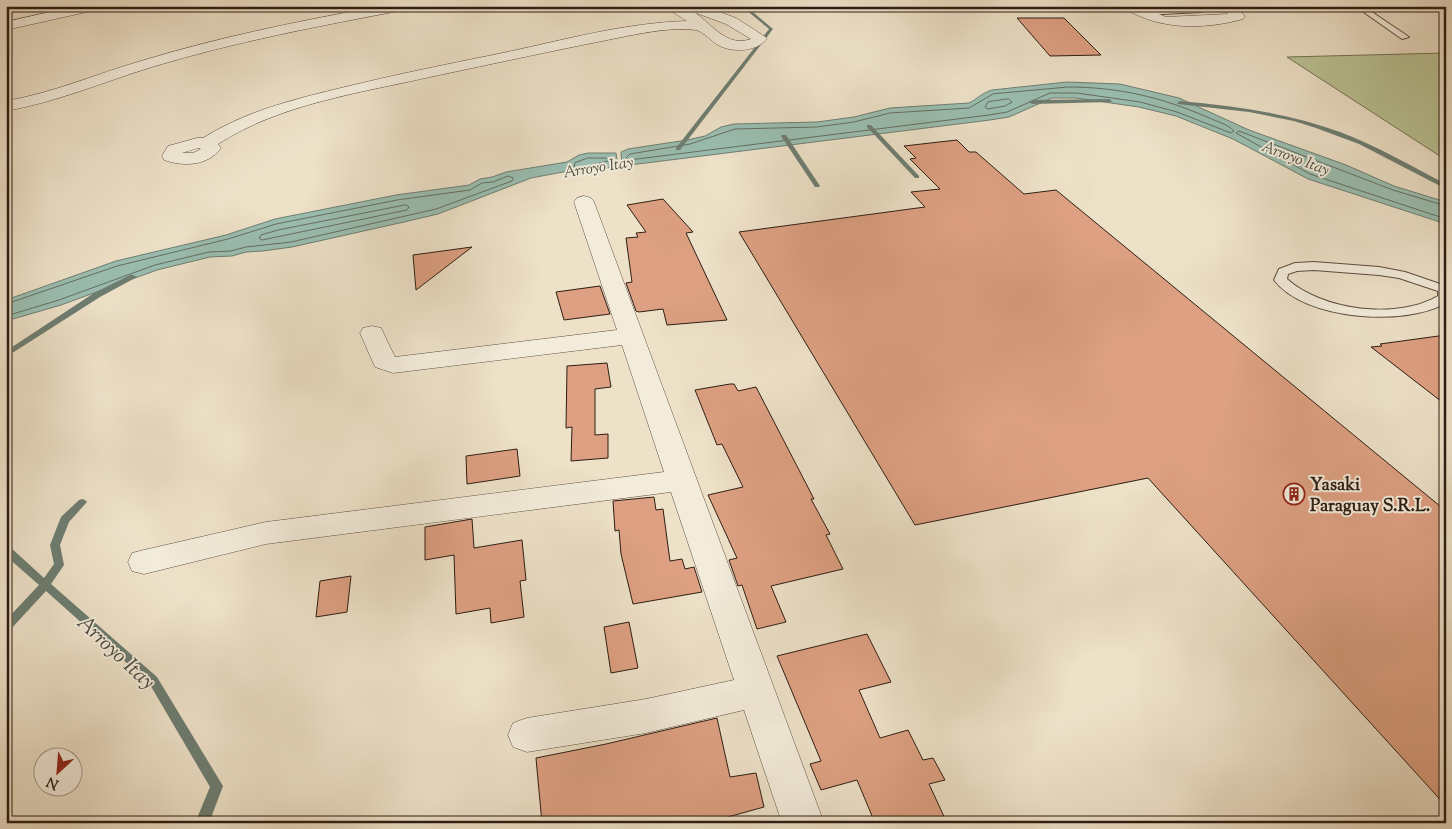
<svg xmlns="http://www.w3.org/2000/svg" width="1452" height="829" viewBox="0 0 1452 829" font-family="'Sorts Mill Goudy',serif">
  <style>
    .green { fill: #bac294; stroke: #747054 }
    .water { fill: #9abeb1; stroke: #6e7e72 }
    .lines { fill: none; stroke-linecap: round; stroke-linejoin: round }
    .shore { stroke: #646e62; stroke-width: 1 }
    .stream { fill: #6e7e72; fill-rule: evenodd }
    .building { fill: #dda082; stroke: #2d1d13 }
    .service-casing { stroke: #5d4e40; stroke-width: 2 }
    .minor-casing { stroke: #5d4e40; stroke-width: 1 }
    .service { fill: #f3ecdb; fill-rule: evenodd }
    .minor { fill: #f3ecdb; fill-rule: evenodd }
    .labels { text-anchor: middle; stroke-width: 4; stroke-linejoin: round; paint-order: stroke }
    .far-water-label { font-size: 16px; font-style: italic; fill: #4e4d42; stroke: #f3ecdb }
    .poi-label { font-size: 18px; font-weight: bold; fill: #2d1d13; stroke: #f3ecdb; text-anchor: start }
    .near-water-label { font-size: 22px; font-style: italic; fill: #4e4d42; stroke: #f3ecdb }
  </style>
  <rect width="100%" height="100%" fill="#ede1c8"/>
  <filter id="stains"><feTurbulence type="fractalNoise" baseFrequency=".004" numOctaves="4"/><feColorMatrix values="0 0 0 0 .2 0 0 0 0 .09 0 0 0 0 .02 0 0 0 .5 -.17"/></filter>
  <radialGradient id="worn" r=".72"><stop offset=".6" stop-color="#630" stop-opacity="0"/><stop offset="1" stop-color="#630" stop-opacity=".3"/></radialGradient>
  <path class="green" d="M1446 53V160L1287 57Z"/>
  <g class="water">
    <path d="M1067 82 1120 84 1179 98 1249 130 1346 165 1394 186 1446 202V224L1308 179 1233 139 1176 116 1139 107 1076 98H1052L1009 117 990 120 622 166 621 152 628 149 687 140 705 136 721 127 734 124 817 122 854 117 890 108 969 103C977 99 982 93 992 90Z"/>
    <path d="M588 153H616L618 166 580 173 563 172 531 178 438 214 404 222 292 247 263 251 246 252 232 256 210 257 157 270 61 305 6 321V300L116 261 226 235 275 219 396 195 469 185 480 179 492 177 506 172 567 162 579 155Z"/>
  </g>
  <g class="lines">
    <g class="shore">
      <path d="M1068 87C1118 87 1161 97 1207 117 1215 121 1228 124 1234 131L1231 133 1177 112 1140 102 1077 93H1050L1007 112 989 115 629 160 626 158 630 154 690 144 735 129 817 127 854 122 890 113 969 108 993 94Z"/>
      <path d="M1009 99 1012 102 1005 106 988 109 985 107 988 102Z"/>
      <path d="M588 158H606L608 161 580 168 574 167 575 163Z"/>
      <path d="M406 205 409 207 407 210 262 240 259 238 261 235 278 230Z"/>
      <path d="M1446 206 1393 190 1239 131 1236 133 1310 174 1446 219"/>
      <path d="M6 304 117 266 228 239 276 224 397 200 470 190 482 183 493 182 508 176 513 178 512 181 436 209 291 242 246 247 231 251 209 252 155 265 59 300 6 316"/>
    </g>
    <g class="stream">
      <path d="M745 7H747L773 29 680 150H676V148L769 29 745 9Z"/>
      <path d="M1109 99 1112 101 1111 102 1032 104 1029 102 1032 100Z"/>
      <path d="M1180 101C1235 106 1288 113 1340 132 1377 146 1411 166 1446 184V189L1359 144 1316 128 1294 121 1249 112 1178 104 1177 103Z"/>
      <path d="M867 125H871L919 176V178H915L867 127Z"/>
      <path d="M782 135H786L820 186 819 187H815L781 136Z"/>
      <path d="M130 275H133L137 277 100 297 6 357V351L94 293Z"/>
      <path d="M82 499 85 500 87 502 69 522 60 545 64 565 51 584 157 677 223 786 209 823H195L210 787 149 683 46 591 10 630 6 631V620L39 585 6 556V546L10 547 44 578 54 564 50 545 61 517 79 500Z"/>
    </g>
  </g>
  <g class="building">
    <path d="M1017 18H1064L1101 55 1050 56Z"/>
    <path d="M957 140 969 152H976L1024 194 1056 190 1446 511V806L1148 478 915 525 739 232 925 207 911 192 940 189 910 159 916 158 904 146Z"/>
    <path d="M663 199 693 232 686 233 727 320 667 325 663 309 639 312 636 311 626 283 632 282 626 238 638 237 636 233 646 232 627 205Z"/>
    <path d="M472 247 416 290 413 255Z"/>
    <path d="M600 286 610 314 564 320 556 292Z"/>
    <path d="M1446 335V405L1371 347 1382 346 1380 344Z"/>
    <path d="M607 363 611 387 595 389V435L608 434V458L571 461 572 427 566 428 567 366Z"/>
    <path d="M730 384H734L738 391 756 387 814 499H811L830 534 826 535 843 569 771 586 786 622 757 629 742 585 738 586 729 560 737 558 708 495 743 487 722 444 717 445 695 390Z"/>
    <path d="M517 449 520 476 467 484 466 456Z"/>
    <path d="M654 497 656 510 663 509 670 561 682 559 685 569 694 567 702 592 633 604 621 554 619 530 615 531 613 501Z"/>
    <path d="M472 519 474 548 522 540 526 580 520 581 524 617 491 623 490 608 456 614 454 555 425 560V527Z"/>
    <path d="M351 576 347 612 316 617 320 581Z"/>
    <path d="M629 622 638 668 611 673 604 627Z"/>
    <path d="M867 634 891 682 859 690 880 738 908 730 923 760 933 758 945 780 929 784 947 823H875L857 780 821 790 810 764 821 761 777 656Z"/>
    <path d="M717 718 730 777 756 773 764 807 706 823H542L536 758 606 744Z"/>
  </g>
  <g class="lines">
    <g class="service-casing">
      <g id="service">
        <path d="M1197 6H1204L1207 9 1201 12 1144 15 1140 13 1144 11 1198 8Z"/>
        <path d="M1355 6H1363L1409 37 1402 39Z"/>
        <path d="M1314 262 1379 267 1405 272 1446 286V303C1405 327 1304 320 1274 280L1279 269 1295 263ZM1314 270 1379 275 1399 278 1438 291V296C1397 320 1323 311 1287 279L1288 274 1297 271Z"/>
      </g>
    </g>
    <g class="minor-casing">
      <g id="minor">
        <path d="M76 6H101L100 9 6 30V22Z"/>
        <path d="M381 6H410L404 10C319 26 234 42 152 67 103 82 57 102 6 111V101C53 93 96 74 141 61 219 37 300 21 381 6Z"/>
        <path d="M663 6C668 6 674 5 679 6 707 11 720 50 751 39L726 24 685 9 684 6H703L736 18 767 38C758 52 732 53 718 45 711 41 704 32 696 30 673 27 649 32 627 36 561 49 496 63 430 77 359 93 280 104 218 144L221 148C208 166 184 167 164 160L162 156 168 146 197 138H203C246 111 295 99 345 87 394 75 443 65 493 55 557 42 621 23 687 21ZM198 148 201 149 193 153H182Z"/>
        <path d="M1120 6H1139L1166 17 1228 14 1220 6H1234L1245 16 1243 19C1207 29 1166 30 1133 13 1128 11 1123 10 1120 6Z"/>
        <path d="M584 196 591 198 594 202 824 823H782L744 710 646 733 527 752 513 747 508 735 513 723 527 718 646 699 734 680 671 492 266 544 144 574 132 571 128 562 132 553 144 550 266 522 664 472 622 345 393 373 375 367 360 333 363 328 372 326 381 328 395 357 617 330 574 202 577 198Z"/>
      </g>
    </g>
    <use href="#service" class="service"/>
    <use href="#minor" class="minor"/>
  </g>
  <defs>
    <g id="building-ring" transform="scale(1.125)"><circle r="9.5" fill="#f3ecdb" stroke="#8f2418" stroke-width="1.5"/><path d="M-4-6H4V6H1V3H-1V6H-4ZM-2.5-4.3h1.7v1.8h-1.7ZM.8-4.3h1.7v1.8H.8ZM-2.5-1h1.7V.8h-1.7ZM.8-1h1.7V.8H.8Z" fill="#8f2418"/></g>
  </defs>
  <g fill-rule="evenodd">
    <use href="#building-ring" x="1294" y="494"/>
  </g>
  <g class="labels">
    <g class="far-water-label">
      <text transform="translate(1296 157) rotate(21)" y="6">Arroyo Itay</text>
      <text transform="translate(598 166) rotate(-9)" y="6">Arroyo Itay</text>
    </g>
    <g class="poi-label">
      <text x="1310" y="490">Yasaki<tspan x="1310" dy="21">Paraguay S.R.L.</tspan></text>
    </g>
    <g class="near-water-label">
      <text transform="translate(117 651) rotate(43)" y="8">Arroyo Itay</text>
    </g>
  </g>
  <rect width="1452" height="829" fill="none" stroke="#ede1c8" stroke-width="25"/>
  <rect x="8" y="8" width="1437" height="814" fill="none" stroke="#2d1d13" stroke-width="2.5"/>
  <rect x="12" y="12" width="1427" height="804" fill="none" stroke="#2d1d13"/>
  <g transform="translate(58 772) rotate(206)"><circle r="24" fill="#f3ecdb" stroke="#a4998b"/>
  <path d="M0-4L9 19L0 12L-9 19Z" fill="#8f2418"/>
  <text y="-8" font-size="14" font-weight="bold" text-anchor="middle" fill="#2d1d13">N</text>
  </g>
  <rect width="100%" height="100%" filter="url(#stains)"/>
  <rect width="100%" height="100%" fill="url(#worn)"/>
</svg>
